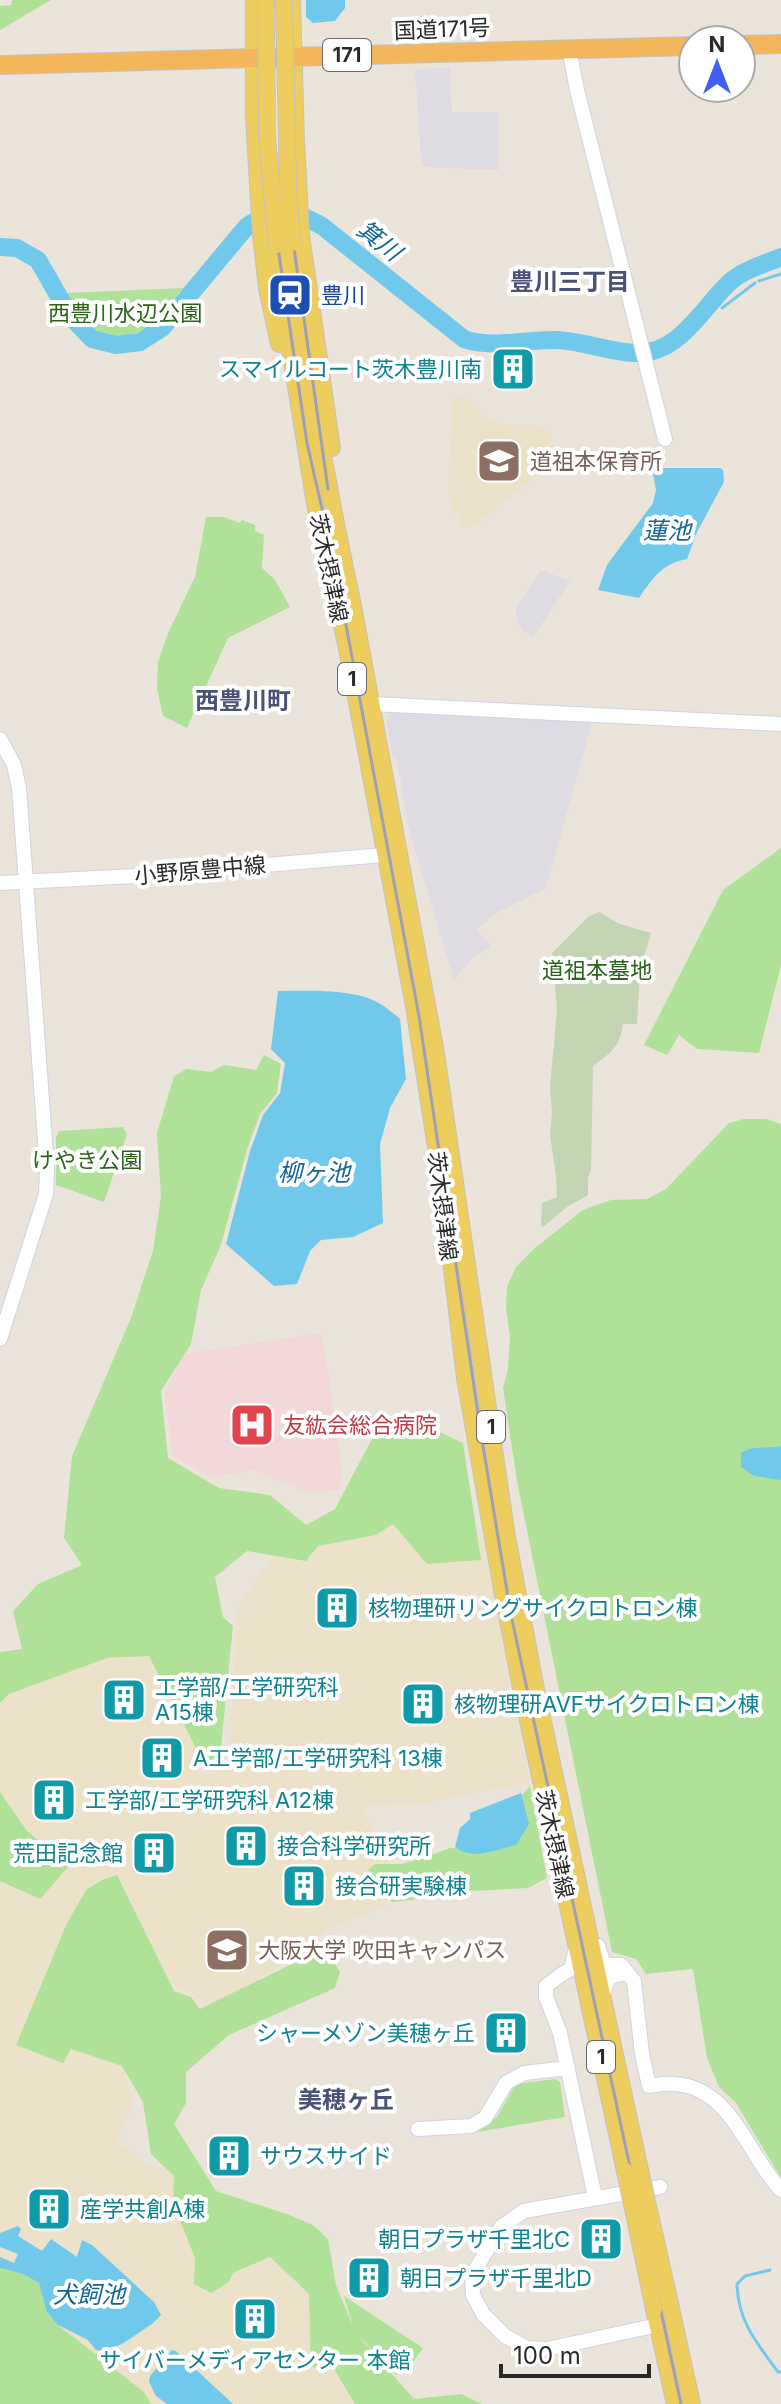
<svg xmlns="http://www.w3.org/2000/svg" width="781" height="2404" viewBox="0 0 781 2404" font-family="Inter,'Noto Sans JP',sans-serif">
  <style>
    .industrial { fill: #dedbe3 }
    .education { fill: #ece2ca }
    .medical { fill: #f2d8d9 }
    .green { fill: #b0e198 }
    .cemetery { fill: #c3d4b2 }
    .water { fill: #70c9eb }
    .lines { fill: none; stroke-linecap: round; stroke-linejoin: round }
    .stream { stroke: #70c9eb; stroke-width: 3 }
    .river { stroke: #70c9eb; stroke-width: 18 }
    .tertiary-casing { stroke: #d0d3e2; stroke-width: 16 }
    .primary-casing { stroke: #c3c3c3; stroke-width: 18 }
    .trunk-casing { stroke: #c3c3c3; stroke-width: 20 }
    .tertiary { stroke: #fff; stroke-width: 14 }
    .primary { stroke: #edcd5e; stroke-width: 16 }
    .trunk { stroke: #f4b65a; stroke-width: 18 }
    .rail { stroke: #9ea1b3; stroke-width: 3 }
    .primary-bridge-casing { stroke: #c3c3c3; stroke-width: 18; stroke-linecap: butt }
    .primary-bridge { stroke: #edcd5e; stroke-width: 16 }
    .labels { text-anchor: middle; stroke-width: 8; stroke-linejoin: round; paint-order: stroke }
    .shield { fill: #fff; stroke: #696969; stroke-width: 2 }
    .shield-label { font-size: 20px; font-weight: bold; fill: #292929 }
    .street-label { font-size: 22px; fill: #292929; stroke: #fff }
    .transit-label { font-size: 22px; fill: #164399; stroke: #fff; text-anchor: start }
    .park-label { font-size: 22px; fill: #2a641b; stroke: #fff }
    .culture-label { font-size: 22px; fill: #0d838f; stroke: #fff; text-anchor: start }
    .education-label { font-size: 22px; fill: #785e54; stroke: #fff; text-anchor: start }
    .health-label { font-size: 22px; fill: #be3a42; stroke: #fff; text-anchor: start }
    .water-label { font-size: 24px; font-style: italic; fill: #106695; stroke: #fff }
    .neighbourhood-label { font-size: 24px; font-weight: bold; fill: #4b5278; stroke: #fff }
  </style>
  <rect width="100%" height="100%" fill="#ebe4db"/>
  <g class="industrial">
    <path d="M450 68 452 112H499L498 170 425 167 421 158 415 69Z"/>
    <path d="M541 570 570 581 533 637 523 631 517 621 516 609Z"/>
    <path d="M391 713 589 722 591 726 546 888 496 913 476 930 489 943 490 948 474 956 454 980 408 826 397 758 393 759 386 721Z"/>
  </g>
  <g class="education">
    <path d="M452 398H466L484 416 504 425H540L551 433V453L545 469 472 527H462L459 514 452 512 448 493Z"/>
    <path d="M393 1523 482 1535 530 1782 416 1805 362 1806 403 1891 380 1908 329 1929 273 1971 212 2005 166 1981 130 1898 111 1881 99 1882 90 1890 132 2052 125 2072 133 2103 117 2141 156 2171 164 2165 174 2176 197 2223 253 2268 265 2249 318 2307 366 2404H0V1710L3 1694 115 1651 144 1652 176 1664 214 1712 201 1769 203 1775 229 1767 237 1608 279 1548Z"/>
  </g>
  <path class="medical" d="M322 1333 342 1469 339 1490 308 1493 254 1470 211 1477 173 1456 164 1393 183 1354Z"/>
  <g class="green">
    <path d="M12 0H51L0 30V6L11 5Z"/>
    <path d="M183 288C149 329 148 339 92 335L78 316 66 293Z"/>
    <path d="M206 517H224L240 523 242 520 255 525V531L264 535 262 568 275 580 290 607 228 638 187 728 163 716 157 689 158 662 168 633 195 577Z"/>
    <path d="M781 848V965L759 1053 697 1049 679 1035 667 1055 644 1045 723 890Z"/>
    <path d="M264 1055 281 1064 277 1093 260 1114 247 1150 221 1245 201 1290 191 1344 161 1391 168 1458 219 1488 270 1495 306 1525 335 1509 372 1439 416 1421 463 1443 481 1560 427 1564 393 1524 376 1535 318 1546 306 1561 247 1551 215 1577 223 1617 233 1626 220 1757 203 1762 149 1656 107 1658 9 1694 0 1703V1652L22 1649 13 1611 38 1584 82 1565 64 1538 72 1456 131 1318 153 1251 161 1197 157 1133 174 1076 187 1069 211 1072 224 1065 256 1070Z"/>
    <path d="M744 1119H766L781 1124V2178L736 2103 719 2087 707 2058 693 1969 646 1974 636 1959 612 1952 517 1481 503 1388 508 1369 510 1336 506 1309 507 1287 516 1267 536 1247 583 1210 611 1200 647 1199 666 1189 729 1123Z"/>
    <path d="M123 1127 127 1134 104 1202 56 1185V1138L59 1131Z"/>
    <path d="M530 1786 547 1878 528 1888 473 1891 453 1884 436 1897 393 1902 365 1889 362 1875 375 1864H401L424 1858 450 1848 475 1849Z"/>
    <path d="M0 1792 27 1831 69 1866 40 1899 0 1881Z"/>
    <path d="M117 1875 174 1991 191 1997 200 2009 310 1955 332 1959 340 1972 335 1988 229 2035 186 2072V2103L174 2124 216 2191 287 2214 313 2225 328 2239 336 2285 353 2326 344 2296 423 2348 412 2363 396 2375 355 2332 414 2399 461 2394 482 2404H355L334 2369 311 2367 309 2294 270 2257 233 2273 229 2282 211 2293 194 2284 195 2258 173 2203 174 2176 151 2154 143 2102 122 2066 71 2049 63 2063 16 2045 67 1923 86 1890 102 1880Z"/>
    <path d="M556 2079 560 2082 565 2117 477 2132 497 2117 514 2087 522 2083Z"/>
    <path d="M0 2268 23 2274 39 2283 58 2325 144 2392 151 2404H0Z"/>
  </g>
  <path class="cemetery" d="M599 912 620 924 651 933 640 971 637 1024H623C620 1048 611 1052 593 1066L591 1171 588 1178V1195L567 1207 543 1227 541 1225 542 1203 557 1197 556 1175 550 1135 552 1111 550 1087 557 1010 552 953 588 917Z"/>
  <g class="water">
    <path d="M306 0H345V8L335 21 313 23 306 17Z"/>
    <path d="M652 468H720L723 470 724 482 697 532 687 559C661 564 653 578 639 598L598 590 607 565 653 503 656 490Z"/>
    <path d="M278 991C307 991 340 989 368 998 380 1002 391 1011 400 1019L406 1079 390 1108 380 1144 383 1223 353 1237 321 1240 310 1251 297 1284 274 1286 226 1244 250 1151 263 1115 280 1093 285 1063 271 1049Z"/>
    <path d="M781 1446V1480L754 1476 741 1467V1453C752 1445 768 1449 781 1446Z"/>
    <path d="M521 1793 529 1824 516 1845C495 1850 474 1861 455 1847L460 1828 470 1819V1813Z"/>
    <path d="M18 2226 21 2229 18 2236 42 2251 51 2239 77 2257 82 2240 92 2245 154 2302 161 2315 152 2324 122 2344 105 2351 96 2350 88 2340 58 2325 47 2312 39 2283 23 2274 0 2268V2257L14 2263 18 2254 0 2247V2233Z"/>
    <path d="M172 2350 176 2351 233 2404H167L156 2396 149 2382 150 2376Z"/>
  </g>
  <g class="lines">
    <g class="stream">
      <path d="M759 281 781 274"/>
      <path d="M709 306 714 309"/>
      <path d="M722 308 755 283"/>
      <path d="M770 2270 745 2276 737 2284C738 2322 757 2343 778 2372H781"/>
    </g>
    <path class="river" d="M0 247 17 248 38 260 70 316 92 339 116 345 140 342 162 328 247 226C272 210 297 211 322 226L464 339C493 349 527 339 556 340 583 341 609 352 635 353 680 355 703 306 731 281 745 269 765 264 781 257"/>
    <g class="tertiary-casing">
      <g id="tertiary">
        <path d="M569 49 577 90 665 439"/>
        <path d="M371 704 781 724"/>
        <path d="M0 739 14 765 19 788 47 1168 46 1194 0 1339"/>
        <path d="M0 883 135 876 395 854"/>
        <path d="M598 1946 603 1962 609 1965H621L634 1981 642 2054 649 2086C657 2085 666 2083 674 2084 732 2087 747 2155 781 2190"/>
        <path d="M576 1948 571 1969 562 1974 546 1986V1997L560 2033 595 2197"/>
        <path d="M602 1997 609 1977 621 1974 624 1970"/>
        <path d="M418 2129 471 2126 485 2118 506 2083 524 2073 568 2068"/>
        <path d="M658 2325 547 2349 527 2348 505 2336 483 2314 473 2295 472 2275 501 2227 524 2211 660 2187"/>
      </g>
    </g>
    <g class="primary-casing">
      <g id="primary">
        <path d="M254 0V117L261 235 267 288 279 344"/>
        <path d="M292 0 296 140 301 235 332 448"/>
        <path d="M292 243 304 354 337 529 354 611 436 1053 507 1537 536 1689 640 2170"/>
        <path d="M277 245 288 337 315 504 347 649 414 1006 442 1186 465 1378 501 1584 522 1693 625 2171"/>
        <path d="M670 2304 692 2404"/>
        <path d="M654 2309 675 2404"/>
      </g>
    </g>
    <g class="trunk-casing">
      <g id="trunk">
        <path d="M741 45 781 44"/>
        <path d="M0 65 693 46"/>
      </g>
    </g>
    <use href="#tertiary" class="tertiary"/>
    <use href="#primary" class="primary"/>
    <use href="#trunk" class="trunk"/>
    <g class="rail">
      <path d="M272 0 270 125 274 221 307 443 335 566 419 1016 482 1440 511 1615 681 2404"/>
      <path d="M281 132 290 220 328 489"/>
    </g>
    <g class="primary-bridge-casing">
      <g id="primary-bridge">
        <path d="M266 0 267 136 277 245"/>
        <path d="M284 0 288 185 292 243"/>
        <path d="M640 2170 670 2304"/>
        <path d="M625 2171 654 2309"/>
      </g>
    </g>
    <use href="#primary-bridge" class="primary-bridge"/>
  </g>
  <defs>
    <g id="station-square" transform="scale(2.3)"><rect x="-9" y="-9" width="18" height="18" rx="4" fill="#1a4fb4" stroke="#fff"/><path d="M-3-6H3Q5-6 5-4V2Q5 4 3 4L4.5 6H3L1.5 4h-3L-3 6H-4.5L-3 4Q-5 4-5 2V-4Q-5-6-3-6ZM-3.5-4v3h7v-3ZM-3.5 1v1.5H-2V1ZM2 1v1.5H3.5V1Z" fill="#fff"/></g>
    <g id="building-square" transform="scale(2.3)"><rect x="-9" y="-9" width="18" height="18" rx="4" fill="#0f9aa8" stroke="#fff"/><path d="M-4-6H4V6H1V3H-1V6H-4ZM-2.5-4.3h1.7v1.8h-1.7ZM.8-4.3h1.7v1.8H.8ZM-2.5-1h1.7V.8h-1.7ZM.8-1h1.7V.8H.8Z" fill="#fff"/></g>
    <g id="school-square" transform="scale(2.3)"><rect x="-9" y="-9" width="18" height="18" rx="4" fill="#8d6e63" stroke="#fff"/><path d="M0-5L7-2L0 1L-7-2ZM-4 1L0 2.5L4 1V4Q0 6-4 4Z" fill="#fff"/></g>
    <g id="hospital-square" transform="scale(2.3)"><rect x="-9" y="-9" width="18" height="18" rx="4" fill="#e0444e" stroke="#fff"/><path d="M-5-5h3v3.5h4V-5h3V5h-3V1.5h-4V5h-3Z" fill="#fff"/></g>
    <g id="university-square" transform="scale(2.3)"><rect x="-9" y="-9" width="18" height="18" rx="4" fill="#8d6e63" stroke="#fff"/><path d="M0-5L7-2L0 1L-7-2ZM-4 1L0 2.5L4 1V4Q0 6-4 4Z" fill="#fff"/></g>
  </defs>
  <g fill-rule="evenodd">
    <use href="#station-square" x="290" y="295"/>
    <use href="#building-square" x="513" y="369"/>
    <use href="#school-square" x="499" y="461"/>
    <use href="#hospital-square" x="252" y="1425"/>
    <use href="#building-square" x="337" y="1608"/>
    <use href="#building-square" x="124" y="1700"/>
    <use href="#building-square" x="423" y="1704"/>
    <use href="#building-square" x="162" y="1758"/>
    <use href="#building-square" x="54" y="1800"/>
    <use href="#building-square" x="246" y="1846"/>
    <use href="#building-square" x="154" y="1853"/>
    <use href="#building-square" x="304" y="1886"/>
    <use href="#university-square" x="227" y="1950"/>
    <use href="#building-square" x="506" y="2033"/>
    <use href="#building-square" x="229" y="2156"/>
    <use href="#building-square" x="49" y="2209"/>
    <use href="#building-square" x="601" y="2239"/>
    <use href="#building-square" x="369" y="2278"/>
    <use href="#building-square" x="255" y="2319"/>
  </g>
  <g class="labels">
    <g class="shield">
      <rect x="323" y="39" width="48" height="32" rx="6"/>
      <rect x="338" y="663" width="28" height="32" rx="6"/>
      <rect x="477" y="1411" width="28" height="32" rx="6"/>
      <rect x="587" y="2041" width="28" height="32" rx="6"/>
    </g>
    <g class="shield-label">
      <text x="347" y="62">171</text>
      <text x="352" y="686">1</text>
      <text x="491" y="1434">1</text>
      <text x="601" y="2064">1</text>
    </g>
    <g class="street-label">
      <text transform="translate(442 29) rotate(-2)" y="8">国道171号</text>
      <text transform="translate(329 568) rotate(78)" y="8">茨木摂津線</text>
      <text transform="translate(200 870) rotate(-5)" y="8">小野原豊中線</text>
      <text transform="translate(443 1206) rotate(83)" y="8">茨木摂津線</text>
      <text transform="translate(555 1844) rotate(78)" y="8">茨木摂津線</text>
    </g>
    <g class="transit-label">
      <text x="321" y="303">豊川</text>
    </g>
    <g class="park-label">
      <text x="125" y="321">西豊川水辺公園</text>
      <text x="597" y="978">道祖本墓地</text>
      <text x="87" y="1168">けやき公園</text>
    </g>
    <g class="culture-label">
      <text x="482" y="377" text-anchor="end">スマイルコート茨木豊川南</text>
      <text x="368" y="1616">核物理研リングサイクロトロン棟</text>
      <text x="155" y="1695">工学部/工学研究科<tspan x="155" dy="25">A15棟</tspan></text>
      <text x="454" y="1712">核物理研AVFサイクロトロン棟</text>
      <text x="193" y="1766">A工学部/工学研究科 13棟</text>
      <text x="85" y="1808">工学部/工学研究科 A12棟</text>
      <text x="277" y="1854">接合科学研究所</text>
      <text x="123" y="1861" text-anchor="end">荒田記念館</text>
      <text x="335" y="1894">接合研実験棟</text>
      <text x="475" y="2041" text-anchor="end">シャーメゾン美穂ヶ丘</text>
      <text x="260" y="2164">サウスサイド</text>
      <text x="80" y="2217">産学共創A棟</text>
      <text x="570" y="2247" text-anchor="end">朝日プラザ千里北C</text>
      <text x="400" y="2286">朝日プラザ千里北D</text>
      <text x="255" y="2368" text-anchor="middle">サイバーメディアセンター 本館</text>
    </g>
    <g class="education-label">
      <text x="530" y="469">道祖本保育所</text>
      <text x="258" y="1958">大阪大学 吹田キャンパス</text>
    </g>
    <g class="health-label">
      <text x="283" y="1433">友紘会総合病院</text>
    </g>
    <g class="water-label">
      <text transform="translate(379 241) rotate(38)" y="8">箕川</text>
      <text x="667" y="539">蓮池</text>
      <text x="314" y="1181">柳ヶ池</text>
      <text x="89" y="2303">犬飼池</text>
    </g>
    <g class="neighbourhood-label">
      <text x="570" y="290">豊川三丁目</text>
      <text x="243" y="709">西豊川町</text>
      <text x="346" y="2108">美穂ヶ丘</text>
    </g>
  </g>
  <g transform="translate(717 64)"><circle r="38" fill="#ffffff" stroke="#a9a9a9" stroke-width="2"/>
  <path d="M0-6L14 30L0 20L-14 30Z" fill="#3e5ef5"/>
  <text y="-12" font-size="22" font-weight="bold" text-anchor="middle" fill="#292929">N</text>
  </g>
  <path d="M501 2364v12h148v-12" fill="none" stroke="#292929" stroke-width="4"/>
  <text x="513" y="2364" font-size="24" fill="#292929" stroke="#ffffff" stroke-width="6" paint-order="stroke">100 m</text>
</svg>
